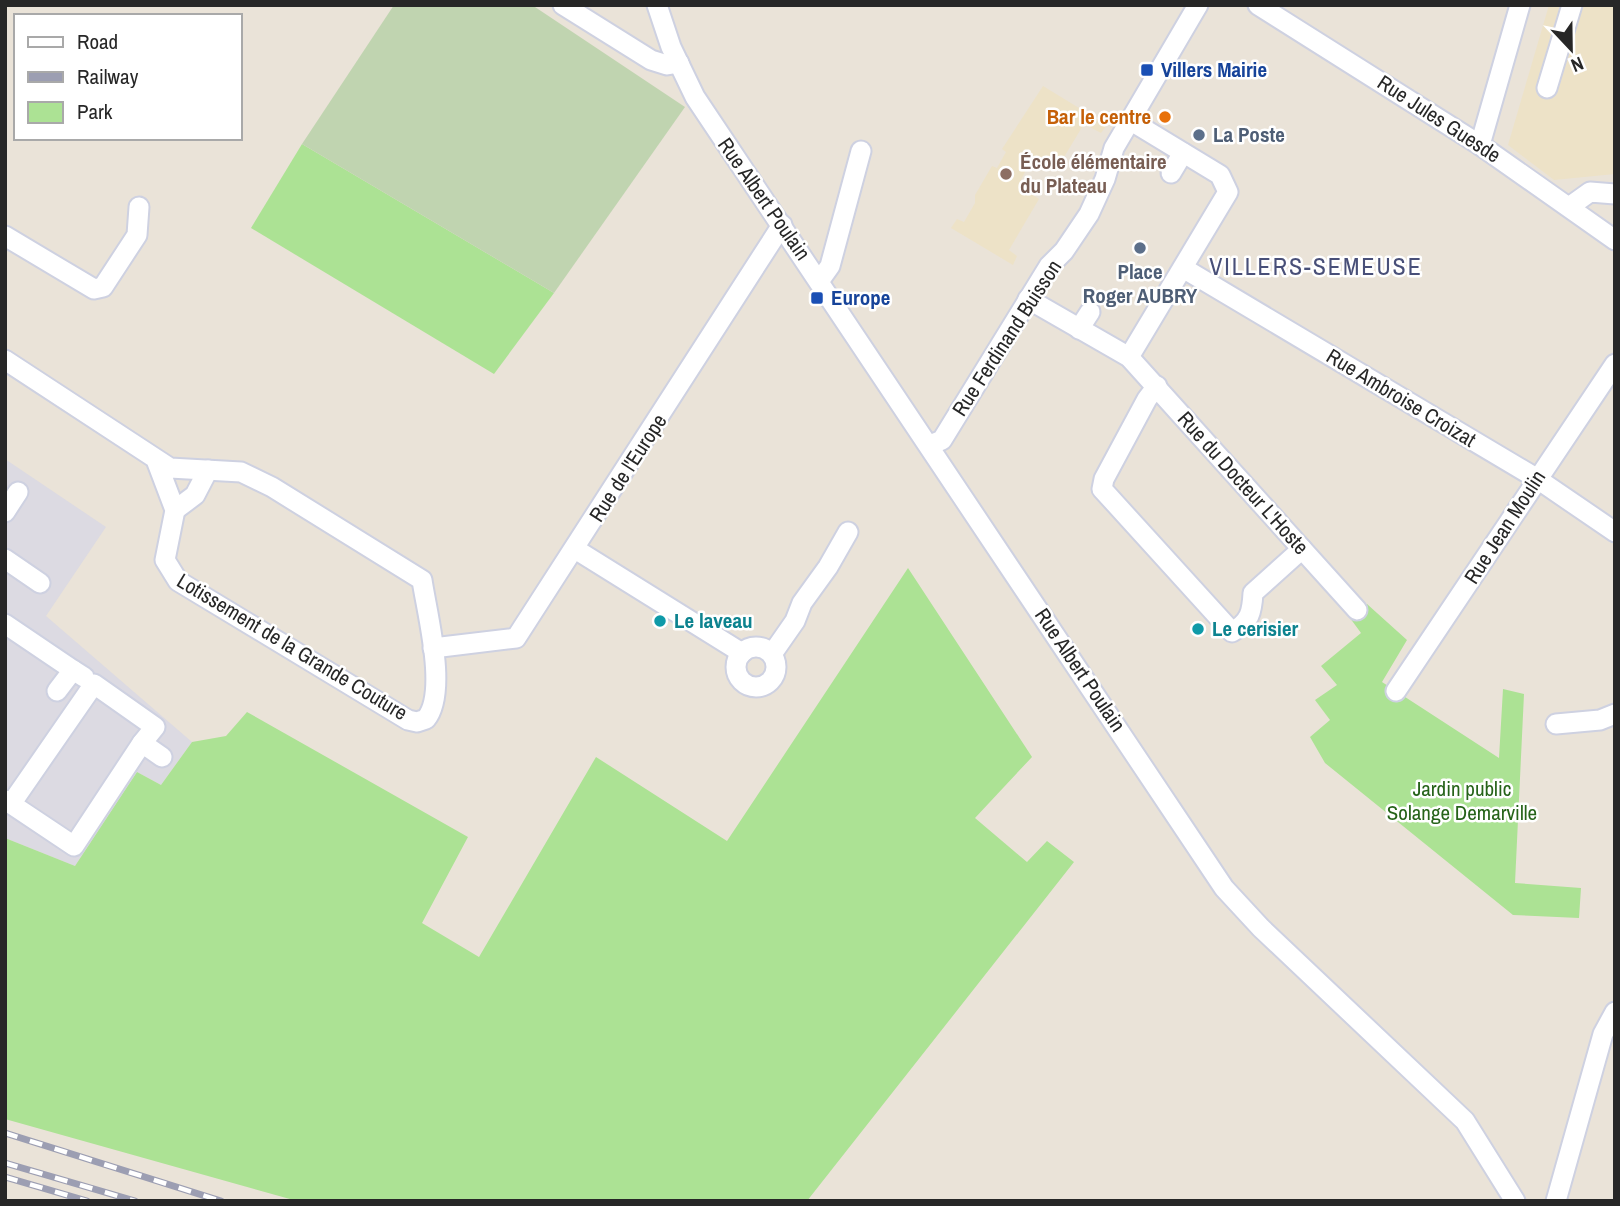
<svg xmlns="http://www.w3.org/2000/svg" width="1620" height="1206" viewBox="0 0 1620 1206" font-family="'Archivo Narrow',sans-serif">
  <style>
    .industrial { fill: #dcdae2 }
    .education { fill: #ede2c7 }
    .green { fill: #ace294 }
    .cemetery { fill: #c0d4b0 }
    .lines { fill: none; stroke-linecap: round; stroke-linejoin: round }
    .minor-casing { stroke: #ced1e1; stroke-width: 23 }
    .minor { stroke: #fff; stroke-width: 19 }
    .rail-casing { stroke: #9c9eb2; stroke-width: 7 }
    .rail { stroke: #fff; stroke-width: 4.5; stroke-dasharray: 13; stroke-linecap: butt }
    .transit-dot { fill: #1a4fb4; stroke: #fff; stroke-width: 2.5 }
    .food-dot { fill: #e8710a; stroke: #fff; stroke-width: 2.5 }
    .service-dot { fill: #5c6f8a; stroke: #fff; stroke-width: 2.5 }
    .education-dot { fill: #8d6e63; stroke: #fff; stroke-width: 2.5 }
    .culture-dot { fill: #0f9aa8; stroke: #fff; stroke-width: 2.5 }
    .labels { text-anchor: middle; stroke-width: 5; stroke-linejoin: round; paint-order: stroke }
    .transit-label { font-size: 21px; font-weight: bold; fill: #164399; stroke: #fff; text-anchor: start }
    .food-label { font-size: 21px; font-weight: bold; fill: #c56008; stroke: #fff; text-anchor: end }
    .street-label { font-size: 21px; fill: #272727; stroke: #fff }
    .service-label { font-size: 21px; font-weight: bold; fill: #4e5e75; stroke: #fff; text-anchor: start }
    .education-label { font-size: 21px; font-weight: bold; fill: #785e54; stroke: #fff; text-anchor: start }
    .culture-label { font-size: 21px; font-weight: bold; fill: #0d838f; stroke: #fff; text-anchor: start }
    .park-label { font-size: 21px; fill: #266319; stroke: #fff }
    .quarter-label { font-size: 24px; letter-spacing: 2px; fill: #484f78; stroke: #fff }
  </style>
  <rect width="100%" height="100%" fill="#eae3d8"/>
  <path class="industrial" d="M5 459 106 527 46 616 192 742 161 785 137 772 75 866 5 838Z"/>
  <g class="education">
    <path d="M1549 5H1615V174L1554 180 1508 145Z"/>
    <path d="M1043 86 1107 125 1101 133 1084 124 1055 172 1040 163 1028 166 1021 180V187L1039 199 1009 250 1017 256 1013 265 951 228 957 219 964 222 975 203V195L992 166 997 168 1006 152 1002 149Z"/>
  </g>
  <g class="green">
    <path d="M302 144 554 293 494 374 251 228Z"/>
    <path d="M908 568 1032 757 975 818 1027 862 1047 841 1074 862 807 1201H297L5 1119V838L75 866 137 772 161 785 192 742 226 736 247 712 468 837 422 923 479 957 596 757 727 841Z"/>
    <path d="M1367 604 1407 640 1382 682 1499 758 1503 689 1524 694 1515 883 1581 888 1579 918 1513 915 1325 763 1310 737 1330 720 1315 700 1337 685 1321 666 1361 633 1350 618Z"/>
  </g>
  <path class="cemetery" d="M394 5H532L685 107 554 293 302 144Z"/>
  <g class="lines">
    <g class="minor-casing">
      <g id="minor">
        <path d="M563 5 651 60 667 65 679 63"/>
        <path d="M657 5 671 47 695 97 1224 888 1261 928 1465 1121 1515 1201"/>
        <path d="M1258 5 1480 145 1615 240"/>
        <path d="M1547 88 1572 5"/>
        <path d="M1480 145 1520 5"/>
        <path d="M1171 173 1183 153"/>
        <path d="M1569 207 1590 192 1615 194"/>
        <path d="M5 236 94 289 103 287 137 235 139 207"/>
        <path d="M1183 268 1536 478 1615 532"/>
        <path d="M820 280 830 266 861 151"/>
        <path d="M1028 299 1129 357 1357 610"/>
        <path d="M1079 329 1090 312"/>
        <path d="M1129 357 1228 192 1220 175 1131 121"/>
        <path d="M5 360 170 468 241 472 272 487 422 580C427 614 448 692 426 719L417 722 408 720 178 581 165 560 175 510 156 460"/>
        <path d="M1157 386 1147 399 1104 479 1102 489 1232 632C1250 622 1252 612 1253 593L1302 549"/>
        <path d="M930 445 942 440 1049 266 1064 251 1089 214 1105 179 1114 148 1198 5"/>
        <path d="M175 510 195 495 208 470"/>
        <path d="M5 512 18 492"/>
        <path d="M575 549 742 653"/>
        <path d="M5 559 40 583"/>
        <path d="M5 624 73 670"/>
        <circle cx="756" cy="667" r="20"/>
        <path d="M433 648 516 638 782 225"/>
        <path d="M772 654 795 621 802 603 828 567 848 532"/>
        <path d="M57 691 73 670 84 677"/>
        <path d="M1396 691 1615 364"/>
        <path d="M1556 724 1600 720 1615 714"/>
        <path d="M5 800 74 846 142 743 162 757"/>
        <path d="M11 804 94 684 155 727 142 743"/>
        <path d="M1556 1201 1603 1034 1615 1012"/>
      </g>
    </g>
    <use href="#minor" class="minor"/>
    <g class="rail-casing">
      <g id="rail">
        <path d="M5 1133 221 1201"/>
        <path d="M5 1163 135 1201"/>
        <path d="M5 1177 87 1201"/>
      </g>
    </g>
    <use href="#rail" class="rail"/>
  </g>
  <g class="transit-dot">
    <rect x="1140" y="63" width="14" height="14" rx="3.5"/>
    <rect x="810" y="291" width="14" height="14" rx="3.5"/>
  </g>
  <circle class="food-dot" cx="1165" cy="117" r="7"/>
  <g class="service-dot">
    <circle cx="1199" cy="135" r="7"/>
    <circle cx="1140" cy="248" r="7"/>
  </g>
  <circle class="education-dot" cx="1006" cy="174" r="7"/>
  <g class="culture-dot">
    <circle cx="660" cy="621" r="7"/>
    <circle cx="1198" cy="629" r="7"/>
  </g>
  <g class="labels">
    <g class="transit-label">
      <text x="1161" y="77">Villers Mairie</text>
      <text x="831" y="305">Europe</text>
    </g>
    <g class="food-label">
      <text x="1151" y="124">Bar le centre</text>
    </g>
    <g class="street-label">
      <text transform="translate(1439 119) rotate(33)" y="7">Rue Jules Guesde</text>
      <text transform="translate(764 199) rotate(55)" y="7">Rue Albert Poulain</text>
      <text transform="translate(1007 338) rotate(-57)" y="7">Rue Ferdinand Buisson</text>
      <text transform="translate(1401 398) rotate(31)" y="7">Rue Ambroise Croizat</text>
      <text transform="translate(628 468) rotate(-57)" y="7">Rue de l'Europe</text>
      <text transform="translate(1243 483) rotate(48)" y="7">Rue du Docteur L'Hoste</text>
      <text transform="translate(1505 527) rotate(-57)" y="7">Rue Jean Moulin</text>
      <text transform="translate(292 647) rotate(31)" y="7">Lotissement de la Grande Couture</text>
      <text transform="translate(1080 670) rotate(56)" y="7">Rue Albert Poulain</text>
    </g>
    <g class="service-label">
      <text x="1213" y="142">La Poste</text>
      <text x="1140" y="279" text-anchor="middle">Place<tspan x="1140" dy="24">Roger AUBRY</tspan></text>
    </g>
    <g class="education-label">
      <text x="1020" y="169">École élémentaire<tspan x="1020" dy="24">du Plateau</tspan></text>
    </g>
    <g class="culture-label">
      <text x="674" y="628">Le laveau</text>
      <text x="1212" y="636">Le cerisier</text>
    </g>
    <g class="park-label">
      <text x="1462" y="796">Jardin public<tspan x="1462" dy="24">Solange Demarville</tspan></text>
    </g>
    <g class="quarter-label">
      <text x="1316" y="275">VILLERS-SEMEUSE</text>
    </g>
  </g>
  <rect width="1620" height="1206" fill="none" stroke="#272727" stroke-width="14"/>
  <rect x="14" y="14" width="228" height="126" fill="#ffffff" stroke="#a9a9a9" stroke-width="2"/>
  <rect x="28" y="37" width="35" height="10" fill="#ffffff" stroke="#a9a9a9" stroke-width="2"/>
  <text x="77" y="49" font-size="21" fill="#272727">Road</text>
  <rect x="28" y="72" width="35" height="10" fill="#9c9eb2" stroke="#a9a9a9" stroke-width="2"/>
  <text x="77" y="84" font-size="21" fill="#272727">Railway</text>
  <rect x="28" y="102" width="35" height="21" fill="#ace294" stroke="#a9a9a9" stroke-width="2"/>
  <text x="77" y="119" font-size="21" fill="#272727">Park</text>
  <g transform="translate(1571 49) rotate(158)" stroke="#ffffff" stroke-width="5" paint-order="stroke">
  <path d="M0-5L12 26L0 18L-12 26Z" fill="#272727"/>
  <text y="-10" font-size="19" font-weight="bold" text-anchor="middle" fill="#272727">N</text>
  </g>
</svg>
